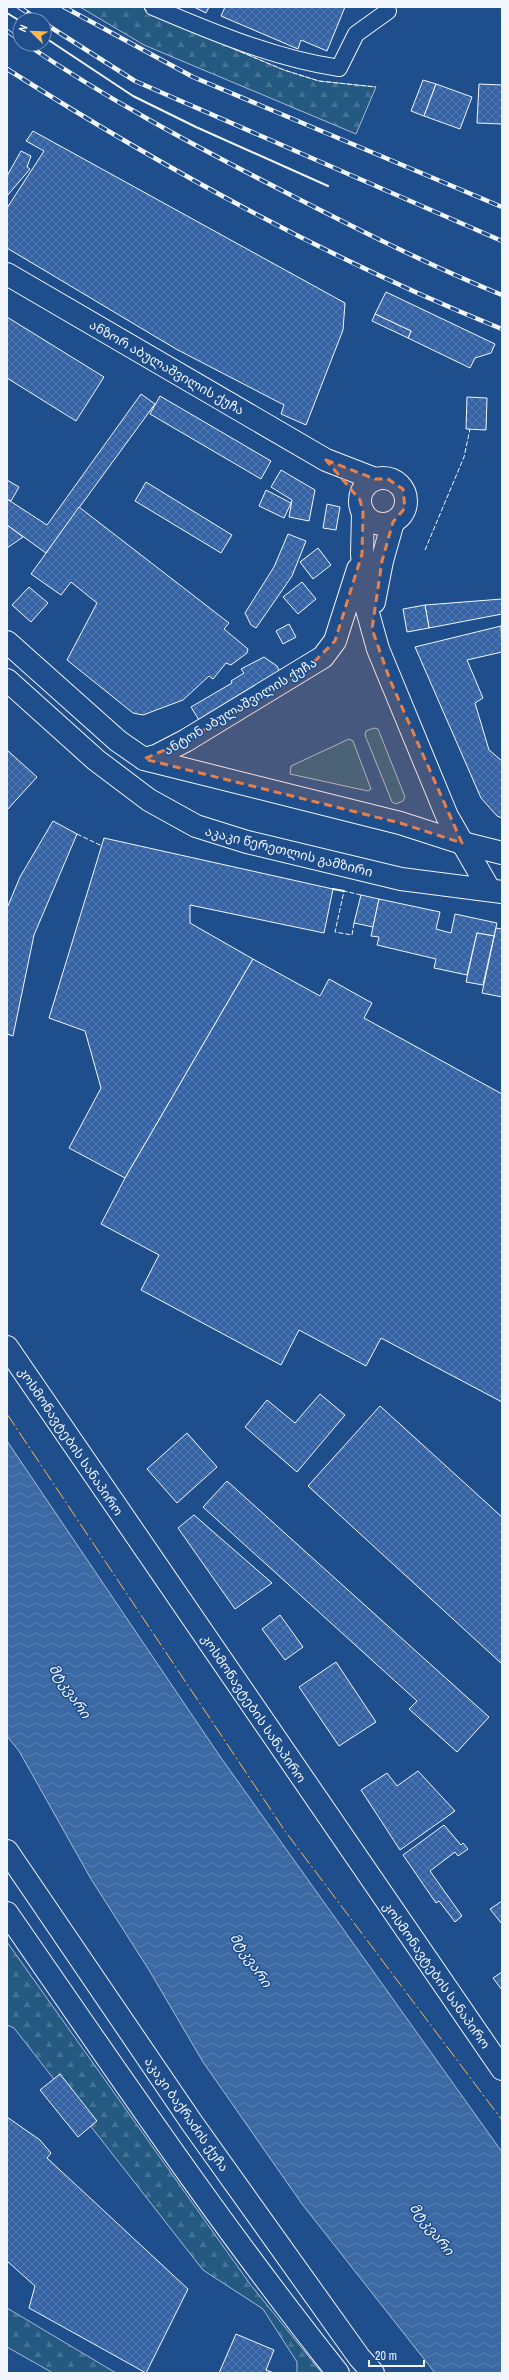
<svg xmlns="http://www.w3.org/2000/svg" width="509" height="2380" viewBox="0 0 509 2380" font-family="'Archivo Narrow','Noto Sans Georgian',sans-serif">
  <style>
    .grass { fill: #245a82; stroke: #a8bbd7 }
    .forest { fill: url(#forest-firs); stroke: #a8bbd7 }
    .water { fill: url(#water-waves); stroke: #a8bbd7 }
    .building { fill: url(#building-cross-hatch); stroke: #f2f6ff }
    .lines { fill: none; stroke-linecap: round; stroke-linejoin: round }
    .street-casing { stroke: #f2f6ff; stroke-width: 18 }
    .secondary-casing { stroke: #f2f6ff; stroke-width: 24 }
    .primary-casing { stroke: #f2f6ff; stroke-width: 24 }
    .street { stroke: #1f4e8c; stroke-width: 16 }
    .secondary { stroke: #1f4e8c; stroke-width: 22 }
    .primary { stroke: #1f4e8c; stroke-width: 22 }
    .rail-casing { stroke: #f2f6ff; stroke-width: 4.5 }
    .rail { stroke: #1f4e8c; stroke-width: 3; stroke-dasharray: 9; stroke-linecap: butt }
    .fence { stroke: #f2f6ff; stroke-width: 1; stroke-dasharray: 5 2; stroke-linecap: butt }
    .wall { stroke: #f2f6ff; stroke-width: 2 }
    .power { stroke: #ffb74d; stroke-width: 1; stroke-dasharray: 14 3 2 3; stroke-linecap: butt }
    .marked { fill: #ea8049; fill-opacity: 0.2; stroke: #ea8049; stroke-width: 3; stroke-dasharray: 8 5; stroke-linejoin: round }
    .labels { text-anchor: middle; stroke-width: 3; stroke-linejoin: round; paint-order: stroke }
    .street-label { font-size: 13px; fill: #f2f6ff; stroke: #1f4e8c }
    .water-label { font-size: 14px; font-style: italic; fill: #f2f6ff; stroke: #1f4e8c }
  </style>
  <defs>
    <pattern id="forest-firs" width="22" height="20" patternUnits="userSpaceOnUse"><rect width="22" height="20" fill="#245a82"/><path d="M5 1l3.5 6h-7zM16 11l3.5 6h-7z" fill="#447295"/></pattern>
    <pattern id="water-waves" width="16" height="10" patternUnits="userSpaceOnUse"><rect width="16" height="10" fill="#3b69a3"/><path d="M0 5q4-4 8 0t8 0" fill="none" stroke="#587fb1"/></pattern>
    <pattern id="building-cross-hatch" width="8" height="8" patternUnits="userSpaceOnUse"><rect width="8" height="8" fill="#3563a3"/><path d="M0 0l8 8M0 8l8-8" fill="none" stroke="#537ab1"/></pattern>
  </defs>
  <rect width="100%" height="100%" fill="#1f4e8c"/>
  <g class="grass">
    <path d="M374 728 378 729 405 797 403 801 396 804 392 802 365 735 366 731Z"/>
    <path d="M349 739 353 741 371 789 368 791 290 774 291 766Z"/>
  </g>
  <g class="forest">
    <path d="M80 7H143L150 14 284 70 319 81 376 87 356 134 144 45Z"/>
    <path d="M7 1942 250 2284 322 2373H297V2362L263 2309 203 2270 14 2028 7 2025Z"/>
    <path d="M7 2308 116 2373H53L7 2347Z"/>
  </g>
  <path class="water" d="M7 1441 219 1755 502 2152V2373H435L302 2204 203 2062 149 1970 91 1879 19 1751 7 1736Z"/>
  <g class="building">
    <path d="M194 7H209L206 13Z"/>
    <path d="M225 7H345L327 51 301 40 298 49 221 16Z"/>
    <path d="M423 80 436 84 424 116 411 111Z"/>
    <path d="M436 84 472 97 460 129 424 116Z"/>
    <path d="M479 84 502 85V124L477 123Z"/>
    <path d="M33 131 345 303 343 330 306 425 281 414 284 405 176 349 7 248V208L44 151 26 141Z"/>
    <path d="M21 151 31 156 27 167 30 169 7 196V176Z"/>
    <path d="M386 292 495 344 491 353 475 358 470 368 408 338 411 331 375 314Z"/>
    <path d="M375 314 411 331 408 338 372 321Z"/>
    <path d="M7 317 104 377 76 421 7 378Z"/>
    <path d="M141 394 155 404 46 553 7 525V499L47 525Z"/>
    <path d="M160 396 271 461 261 479 150 414Z"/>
    <path d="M467 397 487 398 486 430 466 429Z"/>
    <path d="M281 470 315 490 309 521 289 517 292 500 271 487Z"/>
    <path d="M7 480 19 487 11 501 7 499Z"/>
    <path d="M146 482 232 535 221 553 135 501Z"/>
    <path d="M266 490 291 503 284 518 259 506Z"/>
    <path d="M327 504 340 507 336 530 323 528Z"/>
    <path d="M79 507 229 623 224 629 248 649 247 653 231 665 226 663 213 679 209 676 183 700 143 715 133 713 67 660 97 603 71 582 61 595 31 574Z"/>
    <path d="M7 525 23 537 7 548Z"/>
    <path d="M288 534 306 541 292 576 256 628 251 625 245 613 274 567Z"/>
    <path d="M318 548 331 565 313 579 300 562Z"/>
    <path d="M302 582 316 599 298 614 283 597Z"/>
    <path d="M29 587 48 603 31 622 12 605Z"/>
    <path d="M502 599V614L429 628 425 605Z"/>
    <path d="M425 605 429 628 407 632 403 609Z"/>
    <path d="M289 624 296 637 283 644 276 631Z"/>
    <path d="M501 626 502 652 467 660 483 698 475 703 489 750 502 761V818L497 816 481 798 415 647Z"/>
    <path d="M264 657 277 666 280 672 199 720 191 707 232 683 231 681 244 673 241 669Z"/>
    <path d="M7 750 37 777 7 810Z"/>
    <path d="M53 821 77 834 34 935 13 1036 7 1034V908L20 877Z"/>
    <path d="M104 838 333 889 324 933 190 905V923L253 959 125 1178 69 1148 101 1088 85 1031 49 1018Z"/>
    <path d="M361 895 379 899 373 927 354 923Z"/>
    <path d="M379 899 440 912 436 929 451 933 455 914 497 923 494 936 477 933 467 975 434 968 436 959 377 945 379 937 371 936Z"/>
    <path d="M496 928 502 929V997L482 993Z"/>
    <path d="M477 933 494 936 483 985 466 982Z"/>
    <path d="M253 959 320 996 329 979 372 1003 364 1018 502 1094V1402L381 1338 366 1366 299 1330 281 1365 141 1290 159 1255 101 1224 125 1178Z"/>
    <path d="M320 1394 345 1415 297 1472 245 1427 267 1400 295 1423Z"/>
    <path d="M380 1406 502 1517V1664L308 1486Z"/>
    <path d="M187 1433 217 1467 177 1503 147 1469Z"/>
    <path d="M227 1481 489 1717 457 1752 409 1709 417 1701 203 1507Z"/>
    <path d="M194 1515 272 1583 235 1609 178 1528Z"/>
    <path d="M280 1615 303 1647 285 1660 262 1629Z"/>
    <path d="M336 1662 376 1722 339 1746 299 1687Z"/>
    <path d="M418 1771 455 1811 400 1850 361 1790 387 1773 397 1786Z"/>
    <path d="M444 1825 461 1845 463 1843 468 1849 458 1856 455 1852 430 1871 462 1916 455 1922 439 1901 436 1903 403 1855Z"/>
    <path d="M502 1901V1924L490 1909Z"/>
    <path d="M502 1972V1990L493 1978Z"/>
    <path d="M60 2074 97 2121 78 2137 40 2090Z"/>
    <path d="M7 2117 40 2140 51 2153 47 2158 188 2289 146 2373 29 2308 35 2286 7 2261Z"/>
    <path d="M236 2334 274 2350 266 2370 274 2373H219Z"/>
  </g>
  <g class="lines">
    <g class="street-casing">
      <path id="street" d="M153 7C214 33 274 58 339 68L356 34 388 11"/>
    </g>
    <g class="secondary-casing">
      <g id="secondary">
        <path d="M7 274 326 460 375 479"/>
        <circle cx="383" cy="501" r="23"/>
        <path d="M363 512 362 554 366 606 378 649 447 816 489 889"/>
        <path d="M374 602 382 561 393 522"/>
        <path d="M7 642 118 741 144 759 400 823 462 843 502 853"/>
        <path d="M7 680 96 760 149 800 196 826 247 842 401 879 502 892"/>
        <path d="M144 759 156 756 185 741 323 657 335 641 358 569"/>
      </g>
    </g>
    <g class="primary-casing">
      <g id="primary">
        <path d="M7 1347 502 2069"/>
        <path d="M7 1851 192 2123 359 2357 373 2373"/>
        <path d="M7 1913C115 2069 220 2225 338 2373"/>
      </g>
    </g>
    <use href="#street" class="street"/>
    <use href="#secondary" class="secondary"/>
    <use href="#primary" class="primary"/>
    <g class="rail-casing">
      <g id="rail">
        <path d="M19 7 39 20"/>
        <path d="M64 7 193 77 502 207"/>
        <path d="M44 23 135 81 502 241"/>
        <path d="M7 31 20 40"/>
        <path d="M26 44C107 99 193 145 281 190 353 227 426 264 502 295"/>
        <path d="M7 69C165 169 328 259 502 329"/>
      </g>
    </g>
    <use href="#rail" class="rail"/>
    <g class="fence">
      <path d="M143 7 148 12"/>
      <path d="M234 49 284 70 319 81 376 87"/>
      <path d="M425 550 464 457 470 429"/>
      <path d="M77 834 102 846"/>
      <path d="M354 923 352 935 335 932 344 891 361 895"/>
    </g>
    <g class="wall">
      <path d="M7 13 20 21"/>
      <path d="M44 37 133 96 196 127 328 186"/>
      <path d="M333 889 344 891"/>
    </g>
    <path class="power" d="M7 1414 285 1831 502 2120"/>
  </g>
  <path class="marked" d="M326 460 375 479H388L403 489 405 508 393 522 382 561 372 629 390 680 462 843 400 823 144 759 185 741 310 666 335 641 362 554 363 512 360 500Z"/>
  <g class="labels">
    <g class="street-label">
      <text transform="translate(167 367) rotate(30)" y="5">ანზორ აბულაშვილის ქუჩა</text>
      <text transform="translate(240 706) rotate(-31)" y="5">ანტონ აბულაშვილის ქუჩა</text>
      <text transform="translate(289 851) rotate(14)" y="5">აკაკი წერეთლის გამზირი</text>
      <text transform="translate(71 1441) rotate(56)" y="5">კოსმონავტების სანაპირო</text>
      <text transform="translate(254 1708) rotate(56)" y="5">კოსმონავტების სანაპირო</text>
      <text transform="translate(437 1975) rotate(55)" y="5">კოსმონავტების სანაპირო</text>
      <text transform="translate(187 2114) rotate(55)" y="5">აკაკი ბაქრაძის ქუჩა</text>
    </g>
    <g class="water-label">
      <text transform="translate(70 1691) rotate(56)" y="5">მტკვარი</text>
      <text transform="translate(251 1960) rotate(56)" y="5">მტკვარი</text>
      <text transform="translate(432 2229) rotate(52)" y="5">მტკვარი</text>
    </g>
  </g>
  <rect width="509" height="2380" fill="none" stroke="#f2f6ff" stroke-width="16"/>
  <g transform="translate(32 32) rotate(293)"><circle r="19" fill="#1f4e8c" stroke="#7391ba"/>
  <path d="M0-3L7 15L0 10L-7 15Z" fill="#ffb74d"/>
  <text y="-6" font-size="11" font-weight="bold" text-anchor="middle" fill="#f2f6ff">N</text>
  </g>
  <path d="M369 2360v6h55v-6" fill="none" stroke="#f2f6ff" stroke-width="2"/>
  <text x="375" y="2360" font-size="12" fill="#f2f6ff" stroke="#1f4e8c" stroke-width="3" paint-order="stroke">20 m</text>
</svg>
